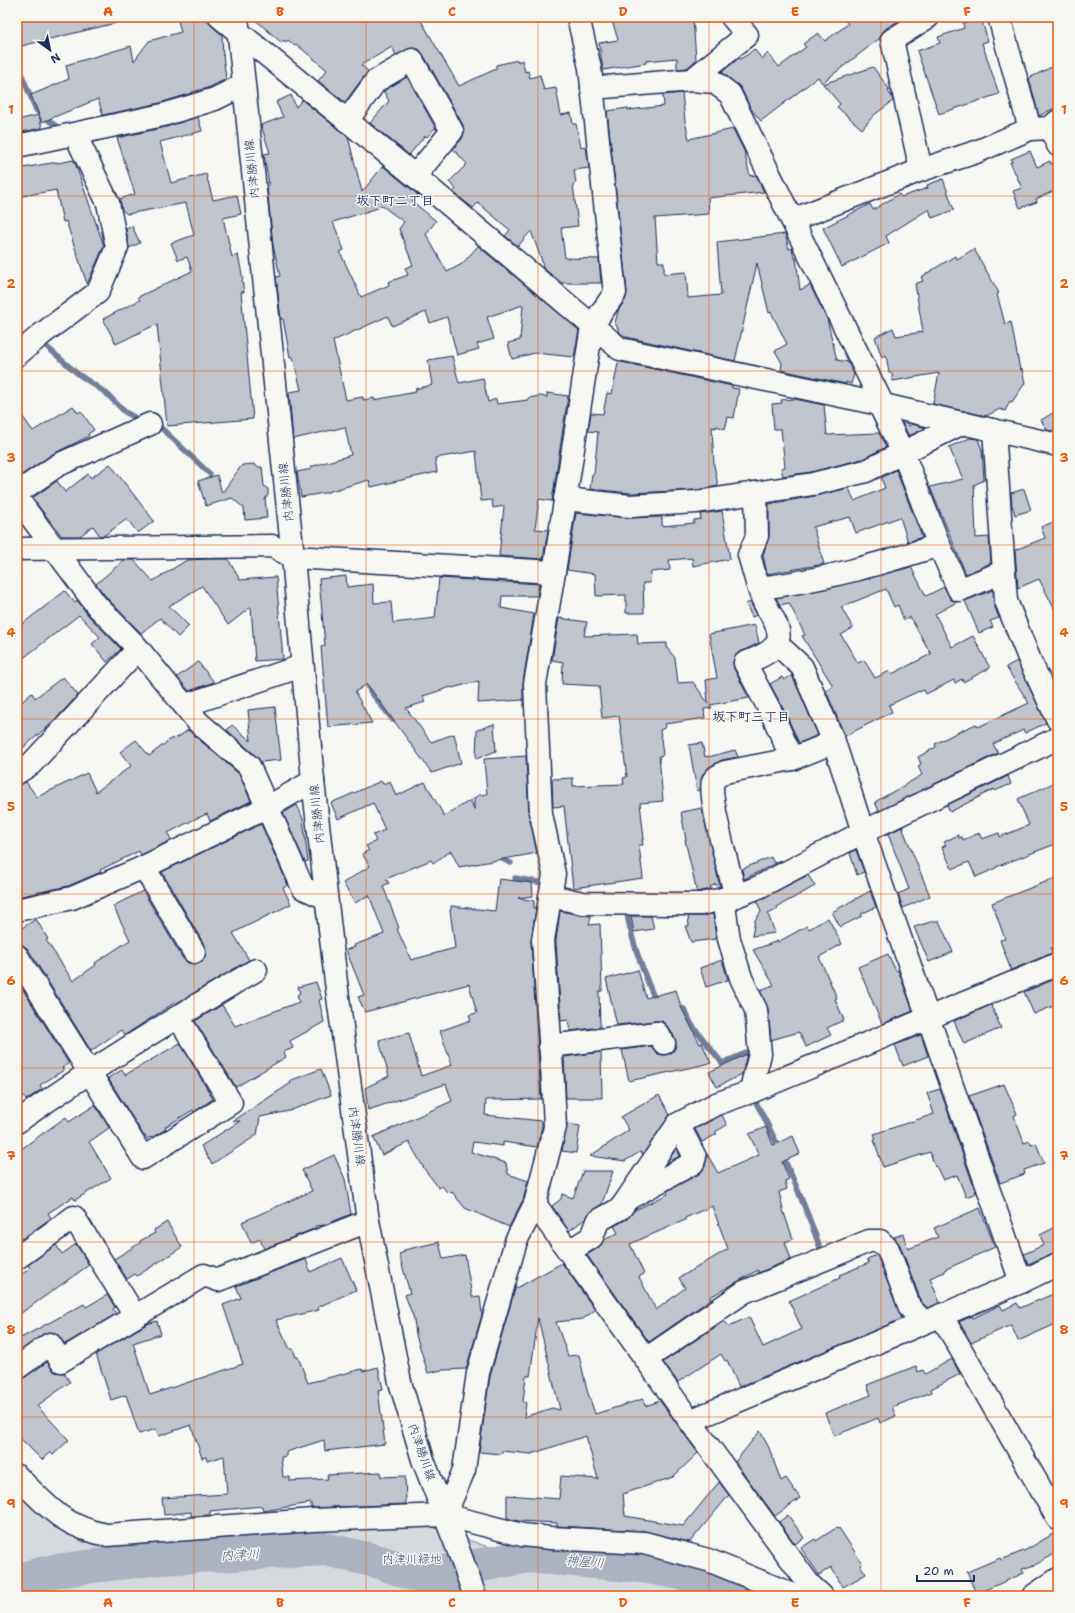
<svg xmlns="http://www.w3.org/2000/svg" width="1075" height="1613" viewBox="0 0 1075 1613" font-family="'Shantell Sans','Klee One',sans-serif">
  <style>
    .green { fill: #d6d9dd; stroke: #78849e }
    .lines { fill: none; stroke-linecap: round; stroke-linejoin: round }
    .stream { stroke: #717e99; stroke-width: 5.5 }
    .river { stroke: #abb2c0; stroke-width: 34 }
    .building { fill: #c0c4cd; stroke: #1b2f5e; fill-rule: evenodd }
    .minor-casing { stroke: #1b2f5e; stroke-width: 25 }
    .major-casing { stroke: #1b2f5e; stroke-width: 25 }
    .minor { stroke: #f6f6f2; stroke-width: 22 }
    .major { stroke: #f6f6f2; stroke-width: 22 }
    .grid { fill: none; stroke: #e8590c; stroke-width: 1; stroke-opacity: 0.55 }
    .labels { text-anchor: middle; stroke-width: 3; stroke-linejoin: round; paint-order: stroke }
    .street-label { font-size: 12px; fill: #1b2f5e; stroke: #f6f6f2 }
    .park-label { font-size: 12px; fill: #405177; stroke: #f6f6f2 }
    .neighbourhood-label { font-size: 13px; font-weight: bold; fill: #1b2f5e; stroke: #f6f6f2 }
    .water-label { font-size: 13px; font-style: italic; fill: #46567b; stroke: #f6f6f2 }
    .neatline { fill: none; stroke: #e8590c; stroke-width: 1.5 }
    .grid-label { font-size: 13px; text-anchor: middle; font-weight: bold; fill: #e8590c }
  </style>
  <rect width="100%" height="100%" fill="#f6f6f2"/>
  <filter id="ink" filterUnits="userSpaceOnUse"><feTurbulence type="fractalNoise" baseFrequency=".025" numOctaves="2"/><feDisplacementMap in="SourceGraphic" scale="8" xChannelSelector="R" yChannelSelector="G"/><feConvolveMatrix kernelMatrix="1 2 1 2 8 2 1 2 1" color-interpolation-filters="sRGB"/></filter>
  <g filter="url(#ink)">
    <path class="green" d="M17 1489 56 1525 83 1542 163 1539 419 1522 482 1545 598 1568 662 1574 729 1596H17Z"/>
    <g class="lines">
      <g class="stream">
        <path d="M17 63 36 110 57 127"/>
        <path d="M44 340 47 347 78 374 106 393 125 412 139 420"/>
        <path d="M157 424 210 474"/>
        <path d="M367 681 370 691 393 720"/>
        <path d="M502 854 504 860 511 863"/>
        <path d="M515 878 543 883"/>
        <path d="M626 908C631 941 643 972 656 1002"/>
        <path d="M676 1006 684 1009 692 1025 722 1063 746 1053 755 1051"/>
        <path d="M753 1097C781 1148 804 1201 823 1256"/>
      </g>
      <g class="river">
        <path d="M429 1575 528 1556 642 1566 687 1574 746 1596"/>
        <path d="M17 1580 54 1571 160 1558 325 1549 380 1562 421 1577 455 1596"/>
      </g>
    </g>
    <g class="building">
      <path d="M17 17H115L116 23 17 47Z"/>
      <path d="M177 17H202L222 35 223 56V55L226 79 210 87 192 92V93L160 103 103 115 98 99 42 122 31 95 69 79 66 65 131 46 134 61 149 41 181 32Z"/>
      <path d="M252 17H419L459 86 496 69V65L518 60V62L522 60 525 72 528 71 530 78 540 75 544 90 556 88 561 115 571 113 573 124H576L581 147 586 146 589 168 574 170 576 183 573 184 578 226 561 228 565 258 599 259 601 283H562L543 268 542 261 531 231 518 246 505 236 510 230 478 203 473 208 453 192 456 189 449 182 467 164 453 149 462 139 464 133 463 125 423 54 419 49 412 48 396 55 392 47 361 65 368 71 345 102 318 81 327 70 296 44 295 46 288 40 286 42 284 40 282 43Z"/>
      <path d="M611 17H693L696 60 687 68 677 69V58L646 61V63L603 70 599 43 618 40Z"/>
      <path d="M843 17H905L885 29 881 35 880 38 822 83 818 77 761 121 751 109 741 88 722 72 739 58 740 59 747 55 754 49 762 59 768 53 779 67 806 47 803 44 818 33 825 41 848 24Z"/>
      <path d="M981 18 988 41 982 43 999 94 939 114 917 51 940 43 938 37 964 28 963 23Z"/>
      <path d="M1058 64V106L1039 116 1029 78Z"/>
      <path d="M873 67 890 90 888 91 892 97 893 101 874 115 862 129 837 107 840 104 823 84Z"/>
      <path d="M407 77 437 130 435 128 427 137 425 136 409 155 370 123 389 101 384 92 385 90Z"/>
      <path d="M682 93 685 121 689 139 733 129 744 151 750 176 756 175 764 192 708 198 709 214 655 218 658 262H664V274L686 272 688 298 721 295 717 242 785 234 789 249 792 248 794 258H796L800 290 810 285 827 319 837 360 848 362 854 374 851 384 846 382V384L781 370 782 363 775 351 787 344 771 312 769 313 757 263 735 361 626 337 620 333 615 323 618 311 625 300 627 292 607 111 628 108V110L664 106 663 95Z"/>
      <path d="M291 95 296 107 302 100 348 137 362 192 383 166 418 195 412 201 436 221 426 234 447 272 462 264 478 246 579 330 574 357 535 353 512 359 508 343 520 340 523 305 487 317 494 339 477 344 479 349 457 355 447 317 430 323 426 312 392 326 388 316 333 341 346 400 363 397V400L374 398V400L416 392 415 389 432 385 428 360 452 356 459 383 483 378 488 402 496 399 497 404 528 400V398L540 396 547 397V393L568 396 552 501 539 499 535 529 548 530 543 559 499 556 504 506 493 508 492 500 481 501 476 451 435 458 437 472 371 487 369 480 324 493 301 497 297 472 312 469 310 467 351 455 345 427 293 439 289 392 301 390 293 357H290L283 319H281L276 277 280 276 273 245 267 186 269 185 264 154 270 153 261 125 283 117 276 102ZM381 205 404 222 399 229 413 265 405 268 408 275 388 282 389 285 361 297 340 252 344 250 333 222 378 208Z"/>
      <path d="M39 115 42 128 17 133V120Z"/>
      <path d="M198 117 202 131 160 142 171 183 206 174 213 200 237 195 241 214 223 218 232 257 238 255 243 279 242 280 244 292H241L253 419 167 426 157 324 116 344 103 319 140 300 138 297 192 271 187 257 178 260 171 243 194 235 186 203 127 214 122 210 120 199 135 194 117 138 166 127Z"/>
      <path d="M1030 151 1037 167 1050 161 1051 164 1058 161V189L1036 199 1037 202 1020 208 1013 191 1022 188 1010 162H1012L1011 159Z"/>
      <path d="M74 160 104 246 87 284 66 221 63 222 56 190 17 197V169L57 162V163Z"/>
      <path d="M943 179 954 210 932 218 929 209 886 236 889 243 842 267 823 228 870 204 873 210 899 194 901 197 928 188 927 185Z"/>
      <path d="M132 226 140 243 129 248 126 229Z"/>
      <path d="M974 249 999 293 997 294 1005 324 1011 322 1020 370 1022 369 1025 383 1012 402 1010 401 1005 411 1000 409 986 416 933 404 939 373 893 381 892 373H889L886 355 882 358 875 337 893 328 896 336 923 332 915 284 923 281 921 277 955 256 957 259Z"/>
      <path d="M621 362 732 386V388L739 389 734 418 728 417 725 429 716 426V428L712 427 714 465 718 486 696 490 630 493 590 489 592 474H594L598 432 588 431 591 413 603 414 607 393 612 394 618 363Z"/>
      <path d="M795 399 824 405 827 435 879 433 886 447 862 459 811 472 783 476 781 468 785 467 781 429H774L772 404 782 403 781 400Z"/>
      <path d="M73 406 78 413 81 411 94 430 88 434 89 436 51 455 17 478V409L33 431Z"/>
      <path d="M1058 410V426L1051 431 1047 430 1041 420Z"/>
      <path d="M902 423H907L909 426 912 424 926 428 909 436Z"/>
      <path d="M970 438 978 439 982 450 984 480 974 485 976 538 989 537 991 563 966 574 930 487 963 479 949 447Z"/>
      <path d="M110 464 154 521 138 533 127 519 105 535 100 536 93 526 80 536H62L32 498 57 481 65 492 88 474 91 478Z"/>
      <path d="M254 464 257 467H262L264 486 268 489V495L265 499 267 518 245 520 244 508 232 498 206 506 198 481 217 475 222 493 242 465Z"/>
      <path d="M896 470 922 537 908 542 900 517 856 533 850 517 813 527 824 564 767 574 763 555 769 536V504L815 496 849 488 854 501 885 488 881 478Z"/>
      <path d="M1024 489 1031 510 1015 515 1012 505 1011 493Z"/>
      <path d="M722 511 730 559 693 566 692 558 669 560 670 570 651 572 650 583H643L644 613H626V595L596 596 595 574 567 570 576 513 629 518 662 517V526L694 523V520L701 519 700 514Z"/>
      <path d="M1058 520V616L1039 579 1018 588 1015 550 1045 538 1041 527Z"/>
      <path d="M208 559H228L240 580 276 577 283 659 255 661 251 607 228 625 202 586 169 606 189 626 178 637 160 618 141 633 107 598 96 584 124 560H134L153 581 187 560Z"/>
      <path d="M911 567 926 596 944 587 951 600 957 602 935 614 952 647 973 636 990 668 963 682 962 679 955 683 954 680 926 694 924 690 919 692V691L889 705 892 712 845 736 826 691 833 686 802 636 805 635 789 603 780 605 776 598 830 588ZM886 589 894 607 898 605 904 620 910 617 931 654 892 674 890 671 875 678 864 660 858 663 841 635 853 628 841 607Z"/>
      <path d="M346 576 347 587 373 584 374 603 391 602 393 623 435 618 439 578 539 584 537 596H502L501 608 534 614 523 682V700L478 703 479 681 452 688 451 687 423 696 425 702 406 708 431 742 454 734 461 763 432 773 367 684 355 692 372 723 328 727 321 647 325 646 319 579Z"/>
      <path d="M993 590 994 605 999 618 990 621 993 627 979 633 965 601Z"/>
      <path d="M65 591 75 603 77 600 88 615 121 649 107 662 92 644 100 637 79 615 17 663V628Z"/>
      <path d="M750 602 757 615 752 617 746 604Z"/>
      <path d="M559 618 587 622 584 636 637 634 638 644 667 643V648L675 658 678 683 693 682 708 703 706 680 717 678 709 634 755 625 759 643 740 652 735 656 733 662 734 669 749 698 710 705 712 708 704 709 705 718 665 724 666 727 660 730 663 755 659 756 663 801 640 803 644 839H642L643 845H639L643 878 573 888 564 806 553 807 552 779 573 778V786L624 784 623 778 627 777 619 716 602 718 599 686 562 684 563 662 552 660Z"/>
      <path d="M1017 661 1046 723 1025 733 1023 730 993 744 998 753 879 811 875 802 922 775 918 766 921 764 918 757 936 747 935 744 954 734 976 724 978 727 1029 703 1006 667Z"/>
      <path d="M198 662 214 682 189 691 177 677Z"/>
      <path d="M792 675 818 735 799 743 785 712 770 684 782 677 784 680Z"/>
      <path d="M63 677 78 695 53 722 17 753V706L32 693 35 698Z"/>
      <path d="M275 707 281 760 261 762 257 757 227 730 232 725 251 741 248 710Z"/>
      <path d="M494 724 496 751 476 759 477 730Z"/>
      <path d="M188 730 239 774 251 801 210 821 207 814 195 819 168 833 171 840 141 855 139 851 100 870 101 872 68 886 17 897V785L26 782 37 797 87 773 96 792 131 766 120 752 136 740 149 756 172 738 173 740 176 737 177 738Z"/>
      <path d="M702 743 705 757 708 756V757L735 750 738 757 722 760 709 767 703 774 700 790 697 791 689 745Z"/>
      <path d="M526 756 529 815 537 853 459 867 451 851 433 863 431 860 386 879 389 883 383 886 399 928 397 929 411 960 455 948 450 910H451V906L495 911 499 879 532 883 533 896 518 898 534 901V908H536L531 941 541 1099 486 1100 485 1115 542 1121V1126L537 1147 503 1142V1146L473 1142 471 1152 506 1163 508 1174 528 1181 523 1200 509 1227 465 1208 452 1192 451 1193 449 1191 447 1192 442 1186 439 1188 425 1170 409 1142 382 1155 373 1137 452 1101 446 1084 368 1110 365 1088 389 1076 379 1040 409 1033 421 1076 452 1065 440 1031 471 1020 469 1015 477 1013 469 984 365 1012 358 997 364 995 346 950 355 947 354 945 384 934 369 895 355 903 343 883 370 866 362 854 369 850 366 846 376 841 373 835 385 830 373 803 338 819 331 803 381 781 383 784 390 781 396 796 425 782 444 816 471 800 474 810V798L479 795 487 794 484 759Z"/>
      <path d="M1008 776 1011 784 995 791 994 789 950 812 947 805Z"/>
      <path d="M1058 781V843L996 867V868L976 877 969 862 952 869 942 847 946 845 944 842 958 835 959 838 962 837 963 840 979 833 982 839 999 833 1000 837 1029 825 1018 799Z"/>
      <path d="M297 805 303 819 308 861 305 862 283 813Z"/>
      <path d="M702 808 720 887H718L716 884 710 887 711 889 697 892 685 840H686L681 812Z"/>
      <path d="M261 824 288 885 283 888 291 904 233 933 249 960 175 1004 174 1003 125 1035 121 1030 91 1051 28 949 23 945 17 944V933L23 929 22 928 36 919 48 939 46 940 73 981 96 965 95 963 130 940 113 906 143 891 183 959 188 963 194 964 200 963 205 958 206 952 205 946 162 872Z"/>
      <path d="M902 827 930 896 903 908 898 894 909 889 888 834Z"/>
      <path d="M856 850 864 872 857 875 850 853Z"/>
      <path d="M771 857 774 863 780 860 781 861 744 879 742 869Z"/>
      <path d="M808 875 815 886 777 907 778 909 768 914 775 933 752 936 755 920 761 912 757 901Z"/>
      <path d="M1058 877V945L1051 948 1052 953 1011 970 1001 943 1000 940 1005 939 992 903Z"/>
      <path d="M870 891 876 907 861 914 862 916 840 927 832 912Z"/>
      <path d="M560 911 580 915 591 916 589 925 600 924 602 991H599L600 1027 570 1031 568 1020 561 1021 556 941Z"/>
      <path d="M713 914 716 939 691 942 685 926H689L688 916H701Z"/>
      <path d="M631 916H651L654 929 634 932Z"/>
      <path d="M828 918 842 944 819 957 837 998 835 999 844 1020 827 1028 831 1035 806 1047 799 1032 771 1040 768 1009 760 990 774 985 753 950 778 941V942L807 926 809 929Z"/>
      <path d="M934 921H939L953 952 929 962 914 927Z"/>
      <path d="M888 954 896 971 898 970 913 1011 882 1024 858 967Z"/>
      <path d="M722 960 728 980 706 987 700 968Z"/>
      <path d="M638 970 646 998 676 990 681 1007 700 1044 702 1043 711 1063 629 1081 622 1050 651 1046 658 1054 665 1055 671 1053 675 1048 676 1042 674 1036 667 1026 662 1021H655L617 1025 606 979Z"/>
      <path d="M1058 978V1004L1034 1014 1024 992Z"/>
      <path d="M17 980 69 1064 62 1068 64 1070 40 1085 42 1089 26 1100 17 1086Z"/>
      <path d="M316 982 322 999 319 1000 324 1022 290 1041 293 1048 284 1052 286 1057 236 1087 195 1021 222 1005 235 1026 299 1002 297 995 300 993 298 987Z"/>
      <path d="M991 1005 1001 1028 964 1044 954 1021Z"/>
      <path d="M921 1035 928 1056 903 1066 895 1045Z"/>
      <path d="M180 1043 213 1099 194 1112 193 1110 165 1127 166 1129 151 1138 150 1137 147 1139 145 1136H144L108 1078 122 1070 125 1075Z"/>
      <path d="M601 1052 602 1098H566L564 1057Z"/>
      <path d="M747 1054 742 1074 717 1087 709 1072Z"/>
      <path d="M321 1069 331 1095 289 1111 260 1117 257 1135 212 1164 201 1146 240 1121H233L291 1083 289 1081Z"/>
      <path d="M1004 1084 1017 1114 1014 1116 1024 1143 1030 1141 1031 1145 1036 1143 1044 1163 1024 1170 1025 1174 1000 1183 969 1096Z"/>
      <path d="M940 1089 976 1193 966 1197 957 1175 943 1180 936 1166 935 1167 930 1152 883 1167 874 1140 876 1139 874 1134 934 1114 927 1093Z"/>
      <path d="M659 1095 670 1115 643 1154 640 1152 625 1161 590 1156 629 1130 621 1117Z"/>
      <path d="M95 1105 109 1128 89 1142 111 1178 75 1200 73 1197 48 1213 51 1218 22 1239 17 1232V1152L66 1117 69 1122Z"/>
      <path d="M722 1115 727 1125 715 1132 717 1134 702 1142 695 1129Z"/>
      <path d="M567 1124 580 1126 576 1153 562 1151Z"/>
      <path d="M766 1127 773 1145 793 1136 800 1154 782 1162 789 1179 785 1181 787 1189 779 1192 783 1210 793 1239 785 1242 791 1259 758 1273V1270L737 1282 710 1297 711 1299 649 1342 587 1255 598 1248 604 1240 618 1233 614 1226 627 1219 635 1210 668 1194 667 1191 699 1174 705 1167 707 1154 718 1173 759 1155 749 1134ZM712 1206 728 1249 679 1278 685 1288 656 1310 639 1277 644 1274 630 1244 685 1220V1218Z"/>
      <path d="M677 1148 680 1156 666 1163Z"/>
      <path d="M334 1155 345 1179 351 1214 325 1225 315 1226 316 1228 264 1249 260 1239 251 1243 242 1222 312 1191 302 1170Z"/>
      <path d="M583 1171H613L602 1204 592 1210 585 1219 569 1231 552 1206 561 1199 562 1194 573 1198Z"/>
      <path d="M980 1208 995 1247 944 1270 945 1272 930 1278 940 1303 927 1308 921 1301 900 1245 894 1237 903 1234 908 1249 938 1237 934 1228Z"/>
      <path d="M167 1222 182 1247 137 1276 135 1274 127 1279 114 1259 140 1243V1241L155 1233 154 1230Z"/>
      <path d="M1058 1226V1252L1053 1253 1028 1264 1024 1254 1044 1245 1040 1235Z"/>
      <path d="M439 1242 443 1259 465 1255 472 1297 480 1296 482 1315 466 1369 442 1370 428 1373 416 1335 414 1319 405 1295 410 1293 399 1254 404 1252V1250Z"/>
      <path d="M76 1244 89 1265 17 1316V1278L30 1268 28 1265 56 1245 62 1254Z"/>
      <path d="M877 1255 902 1319 739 1387 727 1360 725 1361 721 1354 678 1382 663 1362 724 1321 729 1326 749 1317 763 1347 802 1329 789 1301 840 1278 839 1275 869 1263 867 1259Z"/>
      <path d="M342 1258 356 1290 318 1307 319 1310 276 1320 290 1349H293L296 1357H298L308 1383 362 1369 363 1371 378 1367 383 1389 378 1390 385 1444 325 1451 324 1440 286 1452V1456L281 1457 283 1477H290V1481L328 1479 327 1475 381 1472V1477L405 1476 406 1504 311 1508V1503L263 1511 262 1506 210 1511V1515L191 1516V1512L164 1515 162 1498 227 1494 224 1456 207 1461 206 1457 202 1458 191 1425 159 1436 156 1429 139 1434 126 1395 111 1400 96 1354 147 1324 157 1321 161 1334 133 1343 150 1395 243 1364 223 1305 241 1298 236 1286 306 1259 310 1272Z"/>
      <path d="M562 1263 595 1310 583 1319 556 1322 568 1356 579 1355 587 1390 595 1414 643 1399 645 1406 660 1401 698 1453 673 1477 623 1494 625 1516 683 1526 719 1482 729 1495 690 1542 645 1531 557 1526V1523L519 1521 507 1518V1495L559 1499 561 1476 598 1479 586 1436 531 1454 502 1451 501 1454 479 1452 490 1376 515 1289ZM538 1318 560 1410 552 1408 524 1417 526 1403 523 1402 526 1376H530Z"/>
      <path d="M1058 1292V1323L1018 1341 1011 1325 971 1343 959 1322 972 1316 973 1318 1000 1305 1003 1310 1017 1303 1020 1308Z"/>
      <path d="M107 1295 115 1307 113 1309 116 1314 65 1344 56 1333 49 1332 43 1334 17 1353V1340L84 1304 86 1307Z"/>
      <path d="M952 1359 960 1374 931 1389 932 1392 892 1407 896 1416 880 1423 878 1418 834 1436 825 1413 871 1395 867 1385 916 1366 918 1372 923 1370 925 1374Z"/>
      <path d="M47 1362 55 1372 64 1373 70 1382 37 1406 69 1440 53 1455 50 1452 42 1460 17 1435V1380L24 1378Z"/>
      <path d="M760 1431 769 1448 781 1481 786 1478 800 1498 775 1516 735 1462Z"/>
      <path d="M788 1515 804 1538 795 1544 779 1522Z"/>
      <path d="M836 1528 837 1529 839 1528 862 1563 860 1565 866 1574 843 1587 831 1567 819 1575 801 1548 815 1539 816 1541Z"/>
      <path d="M1053 1534 1058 1543V1552L1035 1565 1022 1569 1024 1573 976 1594 967 1572 1000 1558 1001 1560 1026 1550Z"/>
    </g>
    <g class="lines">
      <g class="minor-casing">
        <g id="minor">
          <path d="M220 17 415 176 620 349 879 404 1058 445"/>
          <path d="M999 17 1030 129"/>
          <path d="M692 80 747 35 732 17"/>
          <path d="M592 88 692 80 714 82 730 94 883 405"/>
          <path d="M347 121 376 81 412 60 452 131 415 176"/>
          <path d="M1050 128 1058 145"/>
          <path d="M17 146 163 115 215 99 243 85"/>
          <path d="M921 170 892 40 928 17"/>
          <path d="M792 220 921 170 976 152 1030 129 1050 128 1058 121"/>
          <path d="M17 355 42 334 98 292 117 247 108 203 75 134"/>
          <path d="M879 404 903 453 939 545 959 590 1003 572"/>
          <path d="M994 430 1006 601 1031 663 1058 720"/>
          <path d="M17 493 58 465 150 424"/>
          <path d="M756 493 757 536 749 555C754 571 757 587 764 602 768 610 774 618 777 627 785 648 761 657 745 663L774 718 792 759"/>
          <path d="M17 498 97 606 135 645 198 722 249 766 303 888 326 898"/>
          <path d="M565 499 630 506 697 502 813 484 866 471 963 423"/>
          <path d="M17 549 272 546 293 557 554 572"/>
          <path d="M759 588C821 581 880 564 939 545"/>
          <path d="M777 644 802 667 834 742 863 832 1021 1282"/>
          <path d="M186 705 302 666"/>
          <path d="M17 773 31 764 138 649"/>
          <path d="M144 867 194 952"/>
          <path d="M550 896 583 903 669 904H701L736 896 759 887 863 832 1058 738"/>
          <path d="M736 896C731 878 707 794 713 781 716 776 720 775 725 772L792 759 834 742"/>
          <path d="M723 899 729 939 741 978 756 1010 760 1054 753 1081V1091"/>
          <path d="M17 910 72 898 144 867 268 807 313 781"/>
          <path d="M17 956 143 1158 231 1103 178 1017"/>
          <path d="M550 1046 657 1033 664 1043"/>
          <path d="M17 1122C94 1067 175 1018 256 970"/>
          <path d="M629 1198 693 1163 695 1157 678 1124"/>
          <path d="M535 1204 690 1421 809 1584 822 1596"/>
          <path d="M569 1251 592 1237 598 1221 621 1208 678 1124 716 1104 753 1091 1058 964"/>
          <path d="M17 1258 74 1217 135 1316"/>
          <path d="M941 1315 1058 1519"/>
          <path d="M646 1359 744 1292 869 1241H880L888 1249 910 1308 924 1322"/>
          <path d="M17 1368 50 1344 61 1361 204 1275 218 1280 368 1221"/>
          <path d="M690 1421 1021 1282 1058 1264"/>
          <path d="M17 1476C47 1506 63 1527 107 1535L313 1520 445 1515 522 1535 551 1538 644 1543 708 1560 796 1596"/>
          <path d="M445 1515 464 1470 478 1373 516 1241 535 1204 555 1127 553 1083 543 940 554 874 541 814 535 684 554 572 592 326 615 293 590 68 578 17"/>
          <path d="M1033 1596 1058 1579"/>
        </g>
      </g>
      <g class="major-casing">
        <path id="major" d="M237 17 293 557 313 781 336 982 368 1221 400 1382 423 1460 458 1549 475 1596"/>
      </g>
      <use href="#minor" class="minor"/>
      <use href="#major" class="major"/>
    </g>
  </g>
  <path class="grid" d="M194 17V1596M366 17V1596M538 17V1596M709 17V1596M881 17V1596M17 196H1058M17 371H1058M17 545H1058M17 719H1058M17 894H1058M17 1068H1058M17 1242H1058M17 1417H1058"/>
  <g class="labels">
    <g class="street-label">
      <text transform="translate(252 169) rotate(-96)" y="4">内津勝川線</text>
      <text transform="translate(286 492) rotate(-96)" y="4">内津勝川線</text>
      <text transform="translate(317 814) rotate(-96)" y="4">内津勝川線</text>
      <text transform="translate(357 1136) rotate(82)" y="4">内津勝川線</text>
      <text transform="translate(422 1452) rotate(71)" y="4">内津勝川線</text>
    </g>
    <g class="park-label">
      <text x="412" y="1563">内津川緑地</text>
    </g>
    <g class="neighbourhood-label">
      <text x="395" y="205">坂下町二丁目</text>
      <text x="751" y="721">坂下町三丁目</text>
    </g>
    <g class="water-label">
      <text transform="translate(240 1554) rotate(-3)" y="5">内津川</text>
      <text transform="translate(585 1561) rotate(5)" y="5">神屋川</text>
    </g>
  </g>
  <rect width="1075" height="1613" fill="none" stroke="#f6f6f2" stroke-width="44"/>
  <g transform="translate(50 50) rotate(147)" stroke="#f6f6f2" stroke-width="3" paint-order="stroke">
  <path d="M0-3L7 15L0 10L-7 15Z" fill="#1b2f5e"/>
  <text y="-6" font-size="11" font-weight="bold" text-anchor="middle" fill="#1b2f5e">N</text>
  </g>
  <path d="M917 1575v6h57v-6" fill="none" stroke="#1b2f5e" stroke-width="2"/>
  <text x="923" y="1575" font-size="12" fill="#1b2f5e" stroke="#f6f6f2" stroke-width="3" paint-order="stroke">20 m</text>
  <rect x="22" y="22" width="1031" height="1569" class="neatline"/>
  <g class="grid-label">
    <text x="108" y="16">A</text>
    <text x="280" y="16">B</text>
    <text x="452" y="16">C</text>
    <text x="623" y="16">D</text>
    <text x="795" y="16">E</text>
    <text x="967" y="16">F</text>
    <text x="11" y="114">1</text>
    <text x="1064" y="114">1</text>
    <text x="11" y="288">2</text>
    <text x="1064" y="288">2</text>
    <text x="11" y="462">3</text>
    <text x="1064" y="462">3</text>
    <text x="11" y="637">4</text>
    <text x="1064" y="637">4</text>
    <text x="11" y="811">5</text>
    <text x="1064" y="811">5</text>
    <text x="11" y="985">6</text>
    <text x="1064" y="985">6</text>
    <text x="11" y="1160">7</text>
    <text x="1064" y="1160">7</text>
    <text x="11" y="1334">8</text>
    <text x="1064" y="1334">8</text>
    <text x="11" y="1508">9</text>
    <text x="1064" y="1508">9</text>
    <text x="108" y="1607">A</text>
    <text x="280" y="1607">B</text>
    <text x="452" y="1607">C</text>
    <text x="623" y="1607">D</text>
    <text x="795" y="1607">E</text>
    <text x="967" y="1607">F</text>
  </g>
</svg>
